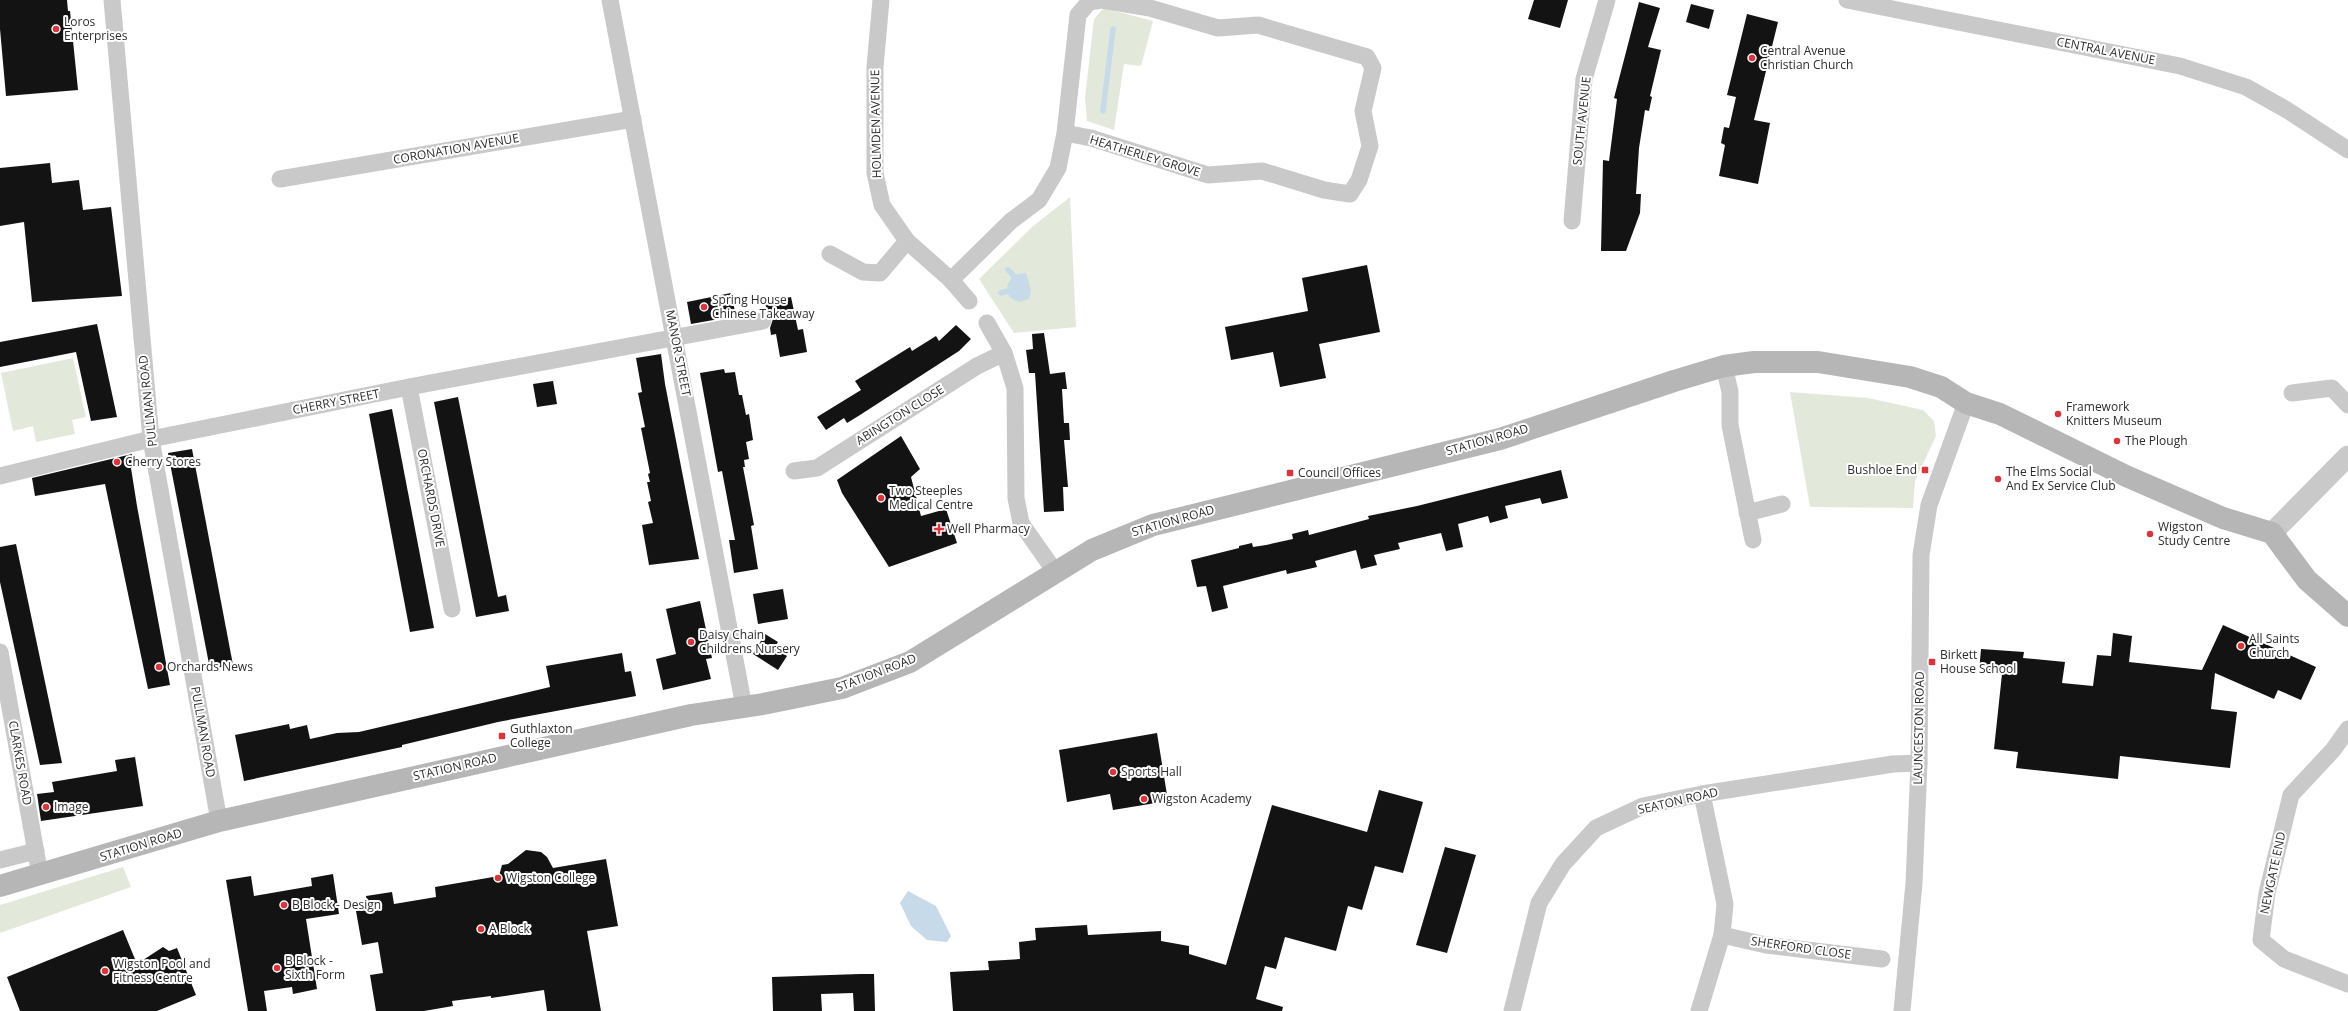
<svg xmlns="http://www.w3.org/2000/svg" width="2348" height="1011" viewBox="0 0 2348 1011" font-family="'Open Sans',sans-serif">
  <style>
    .green { fill: #e2e9da }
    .water { fill: #c6dae9 }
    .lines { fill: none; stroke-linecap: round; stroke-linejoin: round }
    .stream { stroke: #c6dae9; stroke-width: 5.5 }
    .building { fill: #131313 }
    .minor { stroke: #c9c9c9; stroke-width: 17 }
    .tertiary { stroke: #c9c9c9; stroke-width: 21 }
    .secondary { stroke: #b6b6b6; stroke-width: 22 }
    .poi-dot { fill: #dd343c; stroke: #fff; stroke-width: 1.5 }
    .labels { text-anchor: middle; stroke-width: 4; stroke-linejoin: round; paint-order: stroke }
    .poi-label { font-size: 12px; fill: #2c2c2c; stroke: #fff; text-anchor: start }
    .street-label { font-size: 12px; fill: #2c2c2c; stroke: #fff }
  </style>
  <rect width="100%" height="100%" fill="#fff"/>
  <g class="green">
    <path d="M1104 8 1153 21 1141 66 1124 64 1114 130 1087 121 1085 98 1094 19Z"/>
    <path d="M1070 197 1076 327 1014 333 979 279 1032 227Z"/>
    <path d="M73 358 86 417 72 420 75 434 36 442 33 426 13 431 1 373Z"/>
    <path d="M1790 392 1868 398 1923 410 1934 421 1936 436 1915 481 1913 508 1810 507Z"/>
    <path d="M123 867 131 887 0 933V905Z"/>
  </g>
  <g class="water">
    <path d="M1026 273 1031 290 1029 299 1019 302 1009 297 1007 286 1013 275Z"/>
    <path d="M908 891 936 906 951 936 947 942 927 940 911 926 900 903Z"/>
  </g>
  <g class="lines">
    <g class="stream">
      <path d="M1103 111 1113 29"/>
      <path d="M1008 270 1013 275"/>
      <path d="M1001 293 1008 291"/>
    </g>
  </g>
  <g class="building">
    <path d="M0 0H67L68 11H70L78 90 6 96 0 29Z"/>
    <path d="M1534 0H1568L1560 28 1528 19Z"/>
    <path d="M1639 2 1660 8 1648 47 1661 50 1650 96 1652 97 1649 111 1645 110 1639 148 1636 194H1641L1640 213 1626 251H1601L1603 160 1609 161 1617 99 1614 98Z"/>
    <path d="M1691 4 1714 10 1709 29 1686 22Z"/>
    <path d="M1747 14 1778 22 1754 120 1770 123 1758 184 1719 176 1725 145 1721 143 1724 127 1729 128 1736 97 1727 95Z"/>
    <path d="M50 163 52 183 79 180 83 210 111 207 122 296 32 302 24 222 0 226V168Z"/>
    <path d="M1367 265 1380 332 1319 344 1326 378 1280 387 1273 352 1231 360 1225 327 1308 311 1302 278Z"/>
    <path d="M731 293 736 316 691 324 687 302Z"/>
    <path d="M791 297 798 330 803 329 807 352 780 357 776 334 771 335 770 328 773 319 767 312 765 302Z"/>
    <path d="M97 324 117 417 91 421 76 352 0 367V342Z"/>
    <path d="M956 325 971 339 959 351 860 415 847 423 844 418 826 430 817 417 861 390 855 381 910 347 912 351 936 336 939 341Z"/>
    <path d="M1044 333 1050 374 1065 372 1067 389H1062L1064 423H1069L1070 440H1064L1068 487H1063L1064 511 1044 512 1035 373H1029L1026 350 1033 349 1032 334Z"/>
    <path d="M661 354 665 384 699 559 649 565 642 525 653 523 648 502 651 501 647 482H650L648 474 650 473 641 428 645 427 638 393 642 392 636 358Z"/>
    <path d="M724 369 725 373 735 372 739 395H742L746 415 749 414 753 440 746 442 749 459 744 460 745 467H743L754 525 751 526 758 569 734 573 729 540H735L722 471 718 472 700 373Z"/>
    <path d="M553 381 557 404 537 407 533 384Z"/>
    <path d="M458 397 498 597 506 595 509 611 476 617 434 402Z"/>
    <path d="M392 409 434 628 410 632 369 414Z"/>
    <path d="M901 436 920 469 911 477 921 516 946 509 957 543 889 567 842 493 837 480Z"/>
    <path d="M192 449 233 665 210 669 168 453Z"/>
    <path d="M132 454 134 468H131L137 506 170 685 148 689 105 484 35 496 32 478Z"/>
    <path d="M1561 470 1568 498 1542 504 1540 498 1505 506 1508 518 1490 523 1488 516 1458 524 1463 547 1446 551 1441 533 1398 543 1400 549 1374 555 1377 565 1361 569 1356 550 1315 561 1317 567 1287 574 1286 570 1223 586 1228 608 1212 612 1206 586 1197 587 1191 560 1239 548V546L1252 543 1253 547 1266 545 1293 539 1292 534 1308 530 1309 535 1369 519 1368 516 1417 506Z"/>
    <path d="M16 544 62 763 40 765 0 582V547Z"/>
    <path d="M783 589 788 619 758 624 753 594Z"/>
    <path d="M700 601 712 658 706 659 711 679 663 690 656 659 676 654 666 609Z"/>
    <path d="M2223 625 2316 667 2301 700 2278 690 2274 699 2215 673 2211 709 2237 712 2230 768 2120 756 2118 779 2016 768 2018 752 1994 749 2002 674 1979 672 1981 649 2024 652 2023 658 2065 662 2062 683 2093 686 2097 655 2111 656 2113 633 2132 636 2129 662 2202 670Z"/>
    <path d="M765 634 778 642 774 648 787 656 778 670 753 654Z"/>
    <path d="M622 653 625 672 631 671 636 696 498 722 402 745V747L244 781 235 735 289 724 290 729 307 725 310 739 337 733 359 732 550 687 546 666Z"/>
    <path d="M1157 733 1168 801 1113 810 1110 794 1067 802 1059 750Z"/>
    <path d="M135 757 143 806 41 821 37 794 54 792 52 782 117 771 115 760Z"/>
    <path d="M1379 790 1423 802 1403 873 1375 866 1362 910 1348 906 1336 951 1285 937 1276 969 1265 966 1256 999 1283 1007 1282 1011H953L950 972 989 970 988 961 1020 959 1019 942 1036 940 1035 928 1087 925 1088 935 1161 931V941L1189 946V954L1226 965 1272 805 1367 832Z"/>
    <path d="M1445 847 1476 855 1447 953 1416 945Z"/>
    <path d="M526 850 541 852 547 857 553 868 606 859 618 926 587 931 601 1011H547L544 990 491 998V996L452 1001 453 1006 424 1011H376L370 975 383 973 378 942 362 945 356 911 368 909 366 896 392 892 394 904 436 897 435 887 499 876 502 865 508 864Z"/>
    <path d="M333 874 339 914 306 919 317 989 293 994 292 987 264 991 267 1011H248L226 880 251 876 254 896 312 886 311 878Z"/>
    <path d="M123 930 137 964 163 947 169 951 177 948 196 995 157 1011H20L7 977Z"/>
    <path d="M860 974H874L875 1011H854L853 993 821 994 822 1011H773L772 977Z"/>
  </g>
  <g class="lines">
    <g class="minor">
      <path d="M112 0 151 439 219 821"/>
      <path d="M610 0 744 707"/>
      <path d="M881 0 875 67V173L882 205 907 241 951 280 969 301"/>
      <path d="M1847 0 2180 66 2246 87 2287 110 2348 150"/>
      <path d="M280 179 633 119"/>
      <path d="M1572 221 1584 79 1607 0"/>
      <path d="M830 254 863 272 880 273 907 241"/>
      <path d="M951 280 1011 221 1039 200 1058 168 1065 133 1078 15 1089 2 1102 0 1150 8 1218 28 1258 25 1367 57 1373 68 1363 111 1370 146 1359 180 1350 194 1324 190 1262 171 1208 175 1091 138 1065 133"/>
      <path d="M987 323 1004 353 1015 388 1016 498 1021 523 1056 573"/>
      <path d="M1724 366 1730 392V425L1753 540"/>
      <path d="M409 387 452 609"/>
      <path d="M2292 393 2332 388 2348 405"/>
      <path d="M794 471 817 468 977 366 1004 353"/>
      <path d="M0 476 151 439 409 387 763 321"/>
      <path d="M1747 513 1782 504"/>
      <path d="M0 652 40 875"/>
      <path d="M2348 729 2333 750 2291 795 2267 893 2261 940 2284 959 2348 984"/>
      <path d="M0 860 36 851"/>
      <path d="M1722 935 1766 945 1882 959"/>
      <path d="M1512 1011 1539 903 1563 864 1596 828 1643 806 1702 794 1893 764 1919 763"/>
      <path d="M1699 1011 1722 935 1725 904 1702 794"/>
      <path d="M1902 1011 1914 883 1919 763 1921 555 1929 505 1966 403"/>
    </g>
    <path class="tertiary" d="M2272 533 2348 456"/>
    <path class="secondary" d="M0 886 219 821 691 715 763 704 842 688 910 662 1092 550 1153 525 1500 439 1674 381 1724 366 1754 362H1818L1910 377 1941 387 1966 403 2000 414 2126 476 2223 518 2272 533 2307 580 2348 616"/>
  </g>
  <g class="poi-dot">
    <circle cx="56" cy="29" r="4"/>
    <circle cx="1752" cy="58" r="4"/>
    <circle cx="704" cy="307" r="4"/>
    <circle cx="2058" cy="414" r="4"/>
    <circle cx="2117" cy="441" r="4"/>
    <circle cx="117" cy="462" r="4"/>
    <rect x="1921" y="466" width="8" height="8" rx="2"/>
    <rect x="1286" y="469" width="8" height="8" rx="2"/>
    <circle cx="1998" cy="479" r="4"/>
    <circle cx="881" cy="498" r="4"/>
    <path d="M937 523h4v4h4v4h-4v4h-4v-4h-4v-4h4z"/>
    <circle cx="2150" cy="534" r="4"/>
    <circle cx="691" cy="642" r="4"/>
    <circle cx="2241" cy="646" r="4"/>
    <rect x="1928" y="658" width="8" height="8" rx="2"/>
    <circle cx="159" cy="667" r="4"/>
    <rect x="498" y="732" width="8" height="8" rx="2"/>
    <circle cx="1113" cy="772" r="4"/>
    <circle cx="1144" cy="799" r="4"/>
    <circle cx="46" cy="807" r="4"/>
    <circle cx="498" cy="878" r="4"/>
    <circle cx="284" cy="905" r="4"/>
    <circle cx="481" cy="929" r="4"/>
    <circle cx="277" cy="968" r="4"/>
    <circle cx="105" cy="971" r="4"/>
  </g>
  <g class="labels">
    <g class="poi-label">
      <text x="64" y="26">Loros<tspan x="64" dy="14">Enterprises</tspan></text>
      <text x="1760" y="55">Central Avenue<tspan x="1760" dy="14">Christian Church</tspan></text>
      <text x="712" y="304">Spring House<tspan x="712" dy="14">Chinese Takeaway</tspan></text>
      <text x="2066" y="411">Framework<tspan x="2066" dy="14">Knitters Museum</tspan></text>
      <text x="2125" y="445">The Plough</text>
      <text x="125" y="466">Cherry Stores</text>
      <text x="1917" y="474" text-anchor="end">Bushloe End</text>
      <text x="2006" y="476">The Elms Social<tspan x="2006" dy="14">And Ex Service Club</tspan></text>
      <text x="1298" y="477">Council Offices</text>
      <text x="889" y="495">Two Steeples<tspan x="889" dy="14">Medical Centre</tspan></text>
      <text x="2158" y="531">Wigston<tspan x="2158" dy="14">Study Centre</tspan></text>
      <text x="947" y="533">Well Pharmacy</text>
      <text x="699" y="639">Daisy Chain<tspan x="699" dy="14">Childrens Nursery</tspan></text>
      <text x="2249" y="643">All Saints<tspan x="2249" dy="14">Church</tspan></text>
      <text x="1940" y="659">Birkett<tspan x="1940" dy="14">House School</tspan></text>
      <text x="167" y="671">Orchards News</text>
      <text x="510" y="733">Guthlaxton<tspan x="510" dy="14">College</tspan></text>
      <text x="1121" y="776">Sports Hall</text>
      <text x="1152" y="803">Wigston Academy</text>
      <text x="54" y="811">Image</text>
      <text x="506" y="882">Wigston College</text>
      <text x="292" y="909">B Block - Design</text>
      <text x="489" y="933">A Block</text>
      <text x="285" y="965">B Block -<tspan x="285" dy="14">Sixth Form</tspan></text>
      <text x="113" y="968">Wigston Pool and<tspan x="113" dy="14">Fitness Centre</tspan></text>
    </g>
    <g class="street-label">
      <text transform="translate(2106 51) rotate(11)" y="4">CENTRAL AVENUE</text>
      <text transform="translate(1582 121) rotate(-84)" y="4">SOUTH AVENUE</text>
      <text transform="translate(876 124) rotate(-91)" y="4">HOLMDEN AVENUE</text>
      <text transform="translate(456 149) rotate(-10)" y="4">CORONATION AVENUE</text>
      <text transform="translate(1145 156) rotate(17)" y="4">HEATHERLEY GROVE</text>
      <text transform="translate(678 353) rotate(79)" y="4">MANOR STREET</text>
      <text transform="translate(148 401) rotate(-96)" y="4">PULLMAN ROAD</text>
      <text transform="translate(336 402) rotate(-11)" y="4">CHERRY STREET</text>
      <text transform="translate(900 415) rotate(-32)" y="4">ABINGTON CLOSE</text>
      <text transform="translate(1487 440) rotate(-16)" y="4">STATION ROAD</text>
      <text transform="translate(431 498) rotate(79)" y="4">ORCHARDS DRIVE</text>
      <text transform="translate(1173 521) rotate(-16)" y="4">STATION ROAD</text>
      <text transform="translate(876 673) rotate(-21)" y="4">STATION ROAD</text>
      <text transform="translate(1919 728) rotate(-89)" y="4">LAUNCESTON ROAD</text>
      <text transform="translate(203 732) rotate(80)" y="4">PULLMAN ROAD</text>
      <text transform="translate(20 763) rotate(80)" y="4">CLARKES ROAD</text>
      <text transform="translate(455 767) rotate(-13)" y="4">STATION ROAD</text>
      <text transform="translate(1678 801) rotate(-13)" y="4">SEATON ROAD</text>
      <text transform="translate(141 845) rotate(-17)" y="4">STATION ROAD</text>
      <text transform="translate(2273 873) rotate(-78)" y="4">NEWGATE END</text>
      <text transform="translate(1801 948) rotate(8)" y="4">SHERFORD CLOSE</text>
    </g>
  </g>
</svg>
